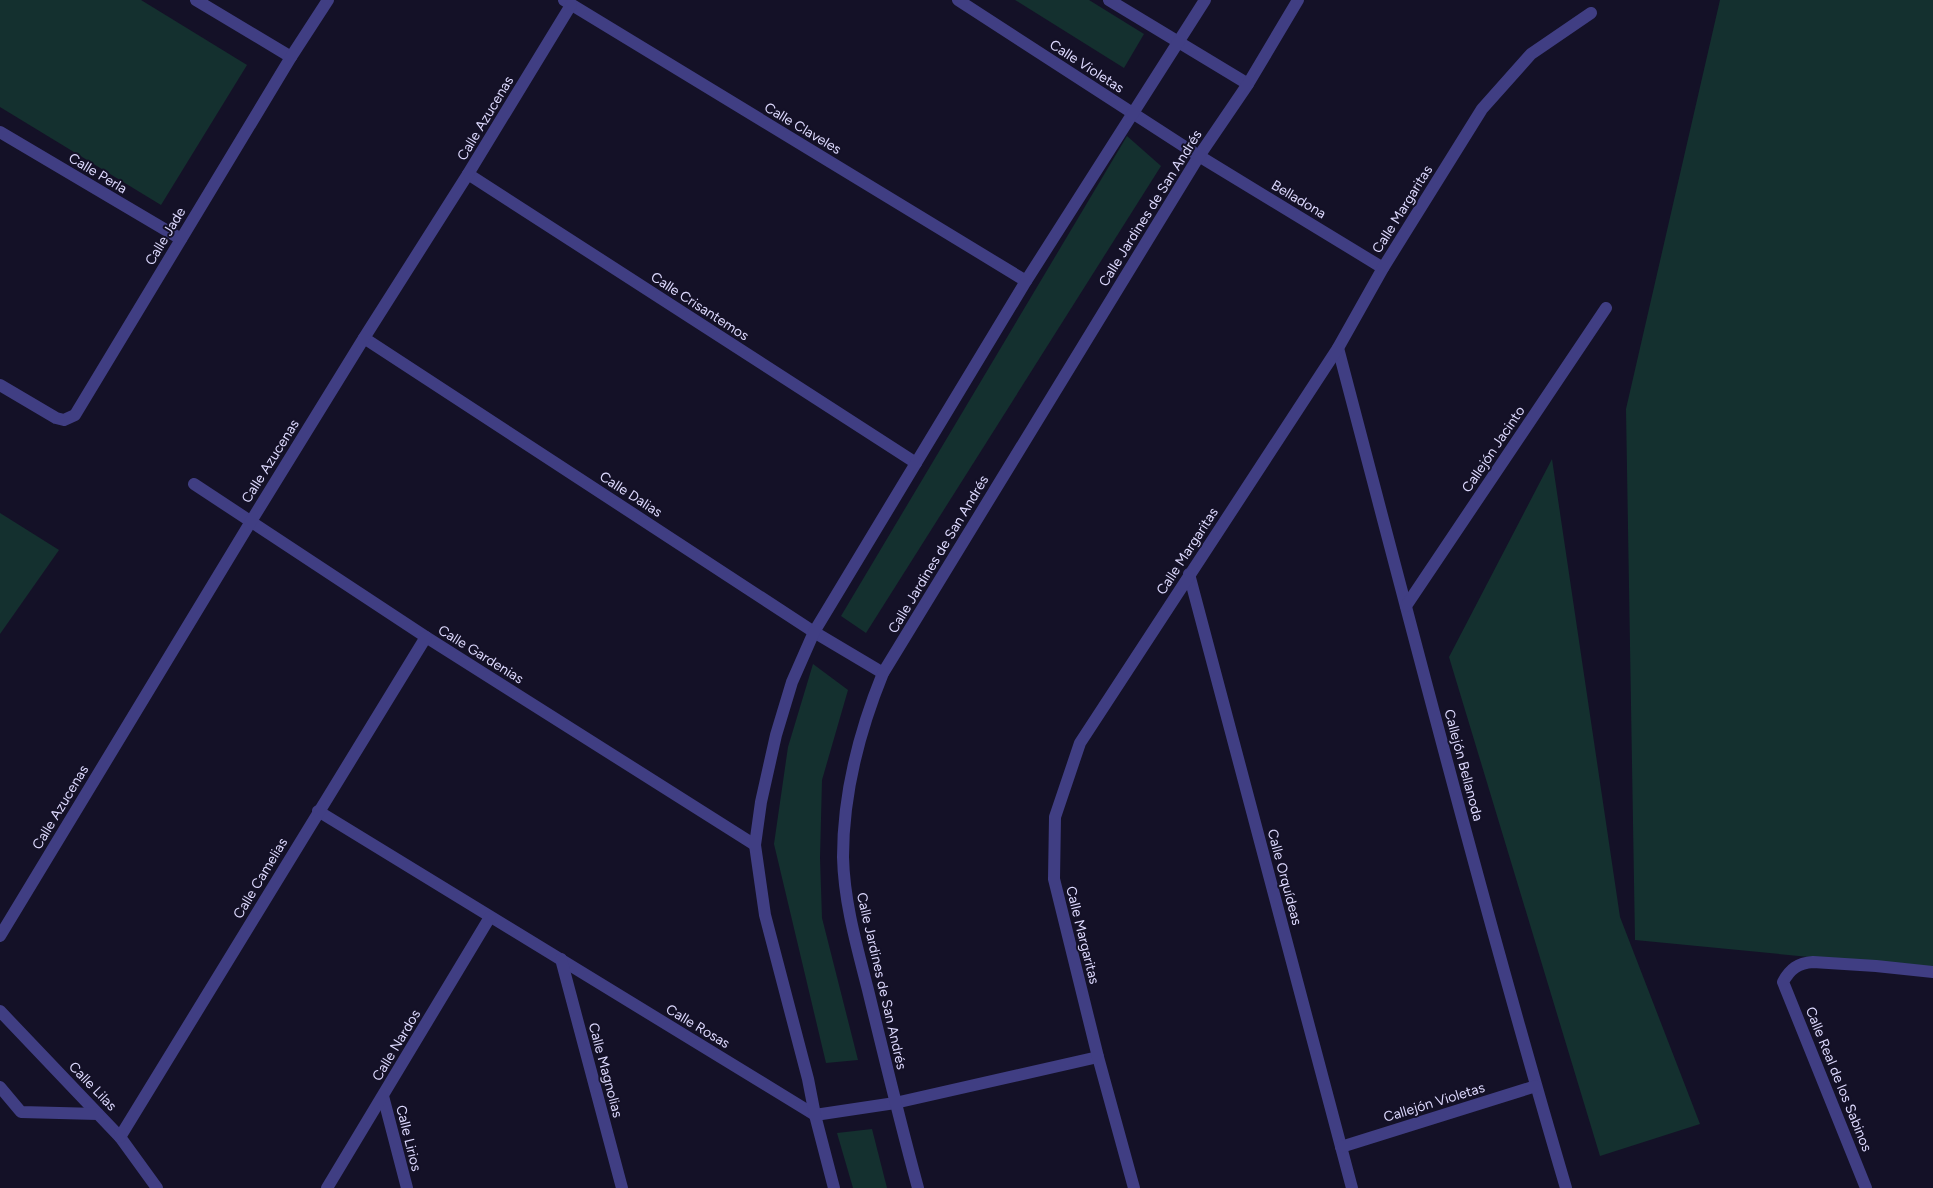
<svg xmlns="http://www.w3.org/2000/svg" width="1933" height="1188" viewBox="0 0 1933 1188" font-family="Figtree,sans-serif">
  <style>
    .green { fill: #14302f }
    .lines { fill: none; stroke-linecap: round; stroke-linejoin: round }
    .minor { stroke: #403e83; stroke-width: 12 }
    .labels { text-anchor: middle; stroke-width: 4; stroke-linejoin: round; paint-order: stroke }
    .street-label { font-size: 14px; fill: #dcd8fd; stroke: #141127 }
  </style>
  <rect width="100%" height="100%" fill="#141127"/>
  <g class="green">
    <path d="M0 0H141L247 65 161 205 0 107Z"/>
    <path d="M1015 0H1089L1144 34 1124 68Z"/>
    <path d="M1720 0H1933V969L1635 940 1626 409Z"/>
    <path d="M1127 136 1161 166 866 633 841 616Z"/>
    <path d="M1552 459 1620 917 1700 1124 1600 1156 1449 657Z"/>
    <path d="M0 513 59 550 0 634Z"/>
    <path d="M813 664 848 690 822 780 820 858 822 918 858 1060 826 1063 774 844 788 747Z"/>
    <path d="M872 1129 887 1188H853L837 1133Z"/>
  </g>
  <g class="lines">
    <g class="minor">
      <path d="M196 0 291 57"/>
      <path d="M564 0 1026 281"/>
      <path d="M958 0 1199 156 1383 268"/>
      <path d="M1109 0 1248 84"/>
      <path d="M0 132 181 239"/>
      <path d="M468 174 916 463"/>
      <path d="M364 338 814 632 883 673"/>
      <path d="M1338 348C1412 629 1484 910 1566 1188"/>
      <path d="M0 385 56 418 64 420 75 415 291 57 328 0"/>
      <path d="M194 484 426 637 755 845"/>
      <path d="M1189 574 1352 1188"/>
      <path d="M1406 606 1606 308"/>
      <path d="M318 811 815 1115 895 1103 1098 1057"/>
      <path d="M0 936 250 523 364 338 468 174 571 5"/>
      <path d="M561 959 622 1188"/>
      <path d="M0 1011 120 1137 157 1188"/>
      <path d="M0 1087 21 1112 98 1114"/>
      <path d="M383 1096 407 1188"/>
      <path d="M120 1137 426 637"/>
      <path d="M1341 1147 1536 1086"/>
      <path d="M327 1188 490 917"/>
      <path d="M834 1188 815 1115 808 1079 765 915 755 845 761 802 776 735 792 682 814 632 916 463 1026 281 1205 0"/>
      <path d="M918 1188C900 1122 884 1056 868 990 857 947 844 902 843 857 843 793 859 732 883 673L1199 156 1248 84 1298 0"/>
      <path d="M1134 1188 1098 1057 1054 879 1055 817 1080 743 1338 348 1383 268 1482 109 1531 54 1591 13"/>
      <path d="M1866 1188 1783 982C1790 969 1798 963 1813 962L1876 966 1933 972"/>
    </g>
  </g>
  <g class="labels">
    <g class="street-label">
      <text transform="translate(1087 66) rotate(33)" y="5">Calle Violetas</text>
      <text transform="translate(485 118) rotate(-59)" y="5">Calle Azucenas</text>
      <text transform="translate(803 128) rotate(31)" y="5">Calle Claveles</text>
      <text transform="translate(98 173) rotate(31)" y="5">Calle Perla</text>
      <text transform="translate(1299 199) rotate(31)" y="5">Belladona</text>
      <text transform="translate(1150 208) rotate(-58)" y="5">Calle Jardines de San Andrés</text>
      <text transform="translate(1402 209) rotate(-58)" y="5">Calle Margaritas</text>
      <text transform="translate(165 236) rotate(-59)" y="5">Calle Jade</text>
      <text transform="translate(700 306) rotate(33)" y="5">Calle Crisantemos</text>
      <text transform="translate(1493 449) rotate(-56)" y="5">Callejón Jacinto</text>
      <text transform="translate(270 461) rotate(-58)" y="5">Calle Azucenas</text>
      <text transform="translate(631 494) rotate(33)" y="5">Calle Dalias</text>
      <text transform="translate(1187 551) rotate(-57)" y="5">Calle Margaritas</text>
      <text transform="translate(938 554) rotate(-59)" y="5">Calle Jardines de San Andrés</text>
      <text transform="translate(481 654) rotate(32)" y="5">Calle Gardenias</text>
      <text transform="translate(1464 765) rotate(75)" y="5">Callejón Bellanoda</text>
      <text transform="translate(60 807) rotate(-59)" y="5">Calle Azucenas</text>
      <text transform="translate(1285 877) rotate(75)" y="5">Calle Orquídeas</text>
      <text transform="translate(260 878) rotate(-59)" y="5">Calle Camelias</text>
      <text transform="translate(1083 935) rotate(76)" y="5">Calle Margaritas</text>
      <text transform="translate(882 981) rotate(77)" y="5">Calle Jardines de San Andrés</text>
      <text transform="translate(698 1026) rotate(31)" y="5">Calle Rosas</text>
      <text transform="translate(396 1045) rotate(-59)" y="5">Calle Nardos</text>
      <text transform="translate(606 1070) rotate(75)" y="5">Calle Magnolias</text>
      <text transform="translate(1839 1079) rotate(68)" y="5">Calle Real de los Sabinos</text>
      <text transform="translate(93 1086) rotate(46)" y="5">Calle Lilas</text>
      <text transform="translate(1434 1102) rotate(-17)" y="5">Callejón Violetas</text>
      <text transform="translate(409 1138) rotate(76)" y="5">Calle Lirios</text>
    </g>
  </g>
</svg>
